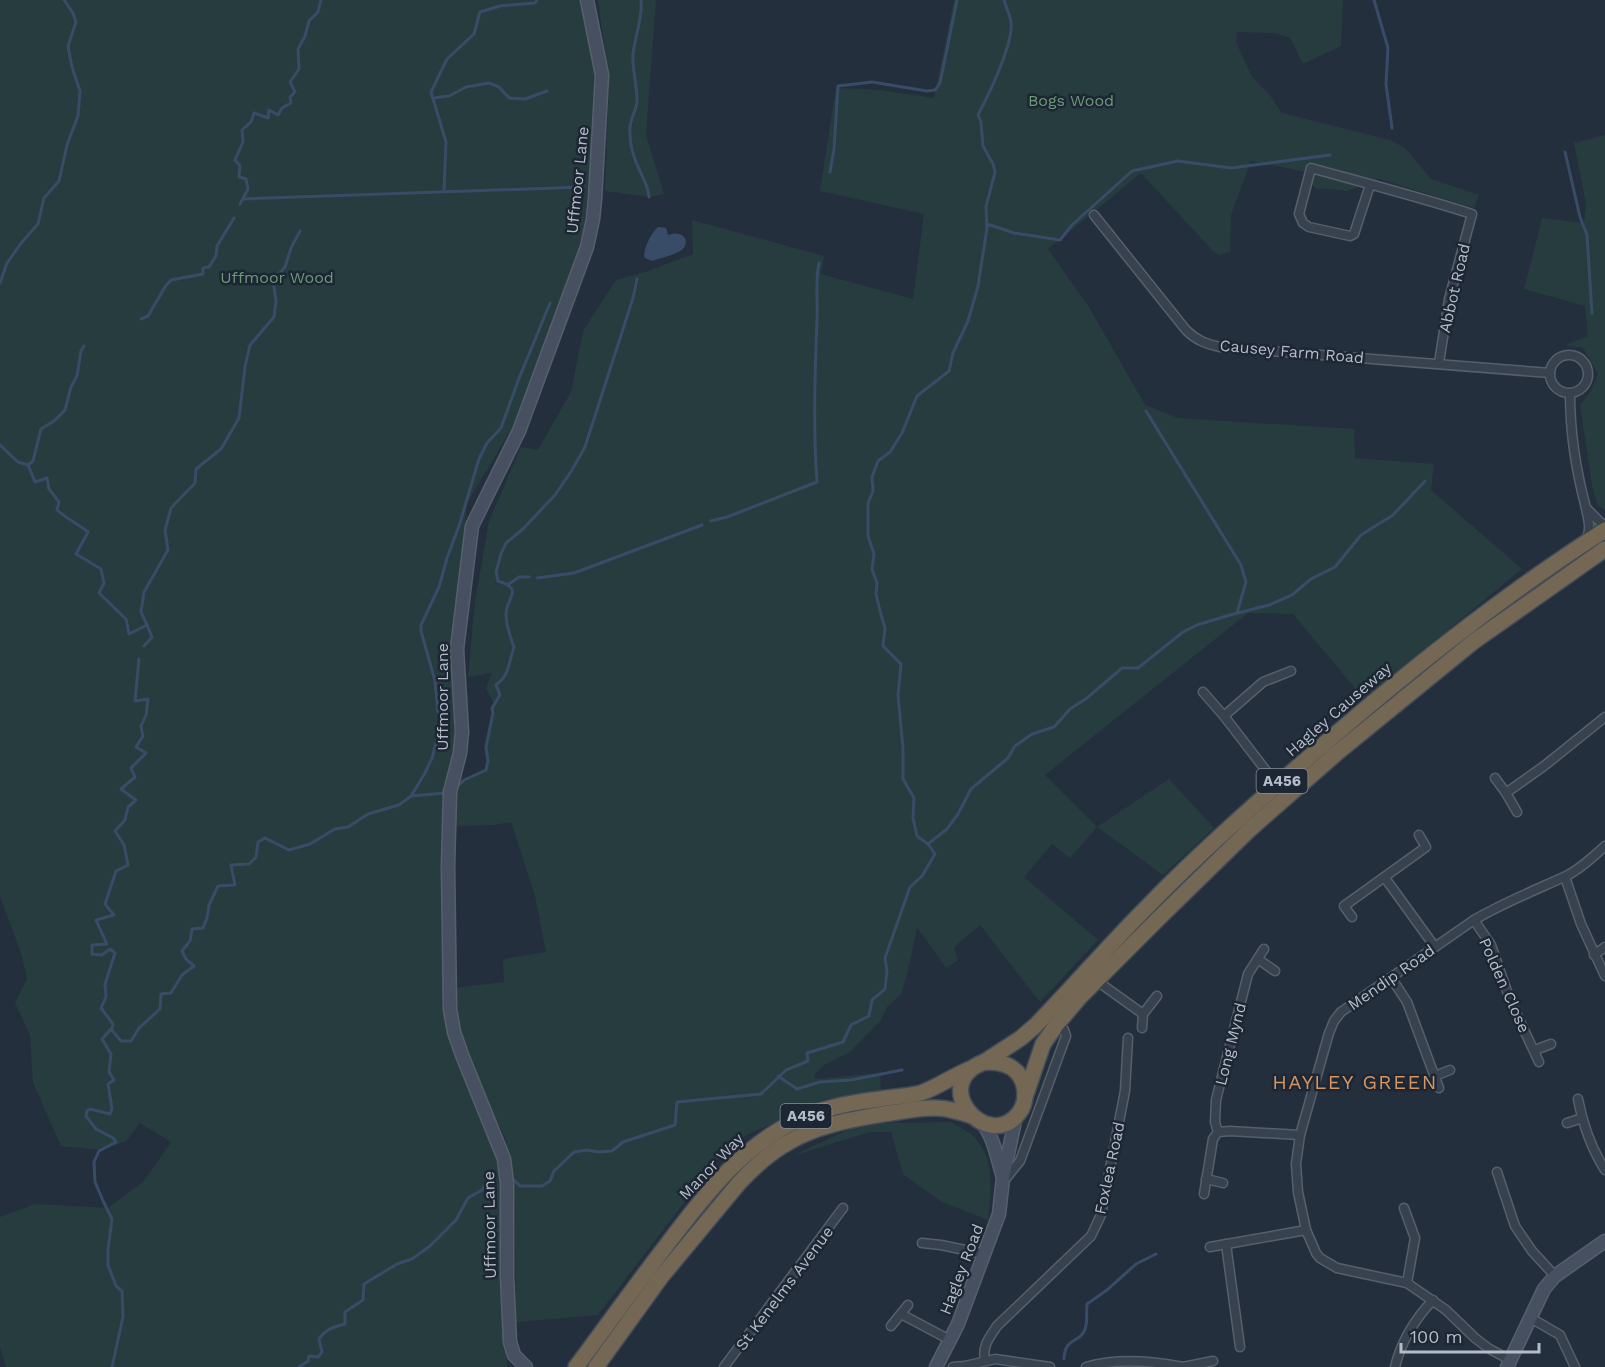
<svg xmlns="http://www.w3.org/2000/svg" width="1605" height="1367" viewBox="0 0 1605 1367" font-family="'Work Sans',sans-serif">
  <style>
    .green { fill: #263c3f }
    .water { fill: #394c67 }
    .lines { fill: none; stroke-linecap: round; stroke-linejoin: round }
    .stream { stroke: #394c67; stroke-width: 3 }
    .street-casing { stroke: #565f6c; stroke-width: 11 }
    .secondary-casing { stroke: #565f6c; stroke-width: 15 }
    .highway-casing { stroke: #434c59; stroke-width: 18 }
    .street { stroke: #38414e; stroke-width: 8 }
    .secondary { stroke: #465061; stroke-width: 12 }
    .highway { stroke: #746855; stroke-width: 15 }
    .labels { text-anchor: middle; stroke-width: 5; stroke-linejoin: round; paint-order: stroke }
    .shield { fill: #1d2633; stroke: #878f9c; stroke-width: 1.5 }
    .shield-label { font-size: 15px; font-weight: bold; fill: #b4bcc9 }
    .park-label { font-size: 16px; fill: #6b9a76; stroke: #1d2633 }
    .street-label { font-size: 16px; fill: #b4bcc9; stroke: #1d2633 }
    .quarter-label { font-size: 20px; letter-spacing: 1.5px; fill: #d59563; stroke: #1d2633 }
  </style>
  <rect width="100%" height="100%" fill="#242f3e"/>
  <g class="green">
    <path d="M0 0H580L596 77 591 193 574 273 523 410 467 503 451 664 456 751 442 799 446 1011 497 1151 503 1180 502 1274 507 1367H6L0 1348V1217L35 1204 108 1208 144 1181 171 1142 140 1123 126 1141 102 1150 61 1146 33 1083 30 1035 15 1003 27 979 22 956 0 896Z"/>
    <path d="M598 0H656L646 135 664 194 649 197 605 191 609 80Z"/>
    <path d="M954 0H1343L1341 46 1303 64 1290 38 1275 33 1236 32 1237 44 1252 77 1270 95 1282 113 1390 140 1405 148 1431 179 1479 195 1474 208 1379 179 1347 191 1315 188 1306 172 1251 161 1231 215 1230 252 1220 255 1214 252 1141 173 1048 249 1089 307 1145 405 1178 418 1354 429 1355 458 1434 464 1431 490 1522 569 1364 699 1293 614 1248 613 1045 775 1097 827 1169 779 1214 828 1163 875 1097 827 1070 858 1052 844 1024 877 1098 940 1040 1002 980 925 954 947 958 960 946 968 917 927 911 958 902 993 887 1007 881 1020 850 1052 824 1065 814 1075 815 1079 880 1073 881 1090 825 1099 745 1136 716 1161 598 1315 516 1322 515 1202 506 1140 477 1081 465 1048 455 1012 454 988 504 982 503 959 546 952 535 896 511 822 494 825 455 826 452 793 457 781 465 780 486 770 488 761 486 747 493 713 492 708 494 704 486 688 492 673 468 677 475 601 489 521 521 447 538 450 571 392 583 331 616 280 645 272 693 254 692 220 824 256 821 274 913 299 924 214 820 191 836 88 881 90 934 98Z"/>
    <path d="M1605 135V510L1598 506 1592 486 1580 405 1591 391 1598 374 1583 348 1565 345 1588 336 1585 306 1524 289 1542 218 1584 223 1586 204 1574 143Z"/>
    <path d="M951 1122C959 1127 969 1131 975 1138 996 1160 991 1192 988 1220L942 1202 903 1174 891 1132H870L792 1156 845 1131 881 1123Z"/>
  </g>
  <path class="water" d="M658 227 666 228 668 235C672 234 675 233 678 234 688 235 688 247 680 251 671 256 661 258 652 261L645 258 644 255C646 244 650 235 658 227Z"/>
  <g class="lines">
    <g class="stream">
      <path d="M641 0C643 18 635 36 633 54 632 69 637 85 637 100 637 109 631 117 630 127 629 142 633 157 640 171 644 181 648 185 649 197"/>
      <path d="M1374 0 1388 48 1386 84 1392 128"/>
      <path d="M433 98 449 96 466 87 489 83 499 87 509 98 525 99 547 91"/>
      <path d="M1565 152 1580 217 1587 235 1592 313"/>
      <path d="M830 172 834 149 838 86 872 82 927 91 935 90 940 83 957 0"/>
      <path d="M444 191 446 142 431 92 447 59 474 34 480 12 500 6 535 3 537 0"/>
      <path d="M243 199 583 187"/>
      <path d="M240 204 248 189 246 179 239 177 240 166 235 160 243 142 242 130 251 122 254 113 268 118 269 110 278 115 282 108 291 103 290 97 295 92 290 82 299 69 298 49 305 36 309 21 318 12 321 0"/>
      <path d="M987 224 1014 233 1060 240 1072 225 1132 171 1178 161 1231 168 1330 155"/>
      <path d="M0 283 7 263 22 242 38 224 44 198 59 181 67 145 78 116 80 91 72 67 68 46 76 22 73 13 64 0"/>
      <path d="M141 319 148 316 165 287 171 280 203 274V268L209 267 216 256 217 246 234 218"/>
      <path d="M1146 411 1241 565 1246 582 1237 613"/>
      <path d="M0 445 18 462 28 465 35 482 47 478 49 489 59 502 57 510C67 519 78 524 88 532L76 554 101 569 104 583 99 593 126 619 129 634 147 625 152 637 144 646"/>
      <path d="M28 465 33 461 41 429 54 421 65 410 71 387 77 376 81 351 84 346"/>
      <path d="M711 521 727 517 817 482C813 427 815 373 817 319 818 300 815 281 819 263"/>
      <path d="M537 578 574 573 702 525"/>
      <path d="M509 584 519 577H529"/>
      <path d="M147 625 141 612 144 592 168 550 165 530 171 508 195 483 196 469 221 449 239 418 245 367 250 345 274 317 276 301 273 281 285 267 291 248 300 231"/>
      <path d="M438 712 435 681 421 631V625L439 587 447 558 459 526 479 459 487 443 501 428 518 381 550 303"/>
      <path d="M455 789 464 780 486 770 488 761 486 747 493 713 492 708 500 695 496 685C511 673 508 663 514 647 510 636 506 626 506 614 506 598 525 589 498 581L496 572 501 554 506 543 523 529 555 495 572 470 585 447 633 298 637 279"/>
      <path d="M411 796 445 793"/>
      <path d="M928 844 947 829 958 814 971 789 1008 758 1015 746 1032 734 1054 727 1070 709 1087 698 1122 668H1138L1183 632 1197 625 1230 615 1269 605 1292 595 1311 579 1335 567 1361 535 1393 515 1425 481"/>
      <path d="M112 1028 113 1024 101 1008 106 997 105 984 115 953 110 949 102 955 92 954V945L107 944 96 920 114 915 105 904 116 871 128 865 124 845 115 831 125 820 128 807 136 800 121 789 135 777 131 768 146 753 136 747 143 736 141 726 146 715 148 699 135 701 139 659"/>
      <path d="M778 1076 797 1089 820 1082 851 1080 902 1070"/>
      <path d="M514 1180 520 1186H542L550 1181 554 1171 574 1152 587 1150 598 1152 612 1151 623 1142 675 1125 677 1102 761 1094 786 1070 808 1061 807 1053 843 1042 851 1025 869 1016 872 1000 885 989 887 971 885 958 904 904 910 887 922 876 935 854 928 844 917 836 913 818 914 798 903 779V748L898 695 901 664 883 646 885 628 880 611 876 594 877 583 872 569 874 554 868 536V503L873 491 872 477 878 461 890 452 902 433 917 396 949 371 953 353 968 321 978 286 987 228 986 207 995 172 993 164 983 146 981 122 978 115C988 96 1014 43 1011 22 1010 15 1006 7 1004 0"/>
      <path d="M1064 1359C1065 1336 1080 1344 1085 1329 1088 1322 1086 1312 1087 1304L1107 1290 1136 1264 1156 1254"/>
      <path d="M112 1367 123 1317 122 1291 116 1286 108 1265V1249L112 1219 104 1203 95 1182 94 1162 99 1151 116 1142 113 1138 96 1129 86 1116 87 1111 90 1109 110 1114 112 1109 108 1084 114 1080 109 1072 111 1054 102 1039 111 1029 121 1041H131L139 1028 160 1009 161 994 171 993 182 975 194 966 186 959 182 951 190 941 192 929 203 928 207 918 209 905 218 886 235 885 231 865 249 864 256 857 258 842 265 838 289 850 310 844 335 829 348 827 368 814 399 805 411 796 425 773 432 758 441 726"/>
      <path d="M299 1367 308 1361 309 1356 318 1357 322 1352 319 1339C326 1329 333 1327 345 1324V1312L363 1300 364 1284 397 1264 412 1259 430 1246 456 1220 468 1198 482 1190 487 1182H496"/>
    </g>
    <g class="street-casing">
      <g id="street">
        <path d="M1370 185 1354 234 1350 236 1309 227 1303 223 1299 214 1311 168C1365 183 1419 197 1472 214L1449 299 1439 363"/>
        <path d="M1094 215 1186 330C1196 340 1206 344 1220 347L1550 373"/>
        <circle cx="1569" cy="374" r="19"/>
        <path d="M1570 393C1570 432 1576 471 1586 508"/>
        <path d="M1586 540C1592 529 1588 519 1586 508L1601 523 1605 524"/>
        <path d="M1203 692 1224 716 1277 785"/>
        <path d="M1224 716 1263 682 1291 671"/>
        <path d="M1495 778 1506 793"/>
        <path d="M1517 812 1506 793 1544 766 1605 717"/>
        <path d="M1565 877 1581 924 1605 976"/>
        <path d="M1385 878 1435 947"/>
        <path d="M1352 917 1344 906 1426 847 1419 835"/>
        <path d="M1474 920 1491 945 1510 1000 1539 1062"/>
        <path d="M1264 949 1248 974 1216 1100 1215 1122 1218 1132 1230 1131 1300 1135"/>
        <path d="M1594 955 1605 947"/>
        <path d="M1258 959 1275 971"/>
        <path d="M1392 979 1407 1002 1439 1088"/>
        <path d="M1097 981 1143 1014 1157 996"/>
        <path d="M1142 1028 1143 1014"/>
        <path d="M1535 1050 1551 1044"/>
        <path d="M1435 1076 1450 1070"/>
        <path d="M1578 1099C1583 1125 1591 1148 1605 1170"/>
        <path d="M1567 1123 1582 1118"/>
        <path d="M1497 1172 1515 1226 1532 1251 1555 1276"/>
        <path d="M1206 1179 1223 1183"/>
        <path d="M1003 1182 1020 1161 1066 1036 1064 1030 1057 1024"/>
        <path d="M1204 1194 1213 1139 1218 1132"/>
        <path d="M1404 1208 1415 1238 1407 1283"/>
        <path d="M922 1243 941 1245 984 1254"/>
        <path d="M1226 1244 1240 1347"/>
        <path d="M1210 1247 1306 1230"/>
        <path d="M901 1314 950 1340"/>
        <path d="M1529 1317 1560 1335 1575 1367"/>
        <path d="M891 1326 908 1305"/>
        <path d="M985 1360C982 1346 989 1338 997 1326L1091 1236 1101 1215 1125 1091 1128 1038"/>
        <path d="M1510 1360 1488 1348 1475 1338 1446 1310 1407 1283 1337 1268 1320 1258 1316 1253 1306 1230 1298 1192 1296 1164 1300 1135 1329 1033 1334 1021 1341 1012 1474 920C1503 903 1533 891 1564 877 1579 870 1593 857 1605 846"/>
        <path d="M724 1367 843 1208"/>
        <path d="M953 1367 965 1366 995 1359 1050 1367"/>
        <path d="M1086 1367C1117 1358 1152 1361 1183 1367"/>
        <path d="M1183 1367 1213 1361"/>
        <path d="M1395 1367C1401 1342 1415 1319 1433 1300"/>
      </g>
    </g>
    <g class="secondary-casing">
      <g id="secondary">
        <path d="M981 1122C994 1136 997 1159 1003 1177"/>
        <path d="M526 1367 514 1355 510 1342 507 1276V1183L504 1159 462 1055 454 1032 450 1009 448 867 450 792 460 753 462 732 457 649 472 526 519 431 587 247 593 219 595 199 602 75 587 0"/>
        <path d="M936 1367 958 1324 999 1214 1003 1178 1016 1116"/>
        <path d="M1507 1367 1544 1289 1555 1276 1605 1241"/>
      </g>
    </g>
    <g class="highway-casing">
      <g id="highway">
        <path d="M984 1062 1021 1038 1036 1025C1074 986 1109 945 1148 906 1196 856 1248 810 1300 765 1397 680 1497 599 1605 530"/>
        <path d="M984 1062C994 1062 1003 1062 1012 1068 1026 1077 1029 1100 1019 1113 988 1154 927 1084 984 1062Z"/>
        <path d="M1025 1097 1043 1044 1057 1024 1080 997 1159 918 1249 830 1338 752 1473 642 1605 549"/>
        <path d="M576 1367C606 1327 635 1286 666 1246 705 1194 746 1140 809 1115 831 1106 856 1102 880 1099 893 1097 908 1096 921 1093 938 1087 953 1076 970 1069"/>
        <path d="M596 1367 661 1277 739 1183C753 1168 770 1152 789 1142 819 1124 856 1119 890 1113 905 1111 921 1107 936 1108 948 1108 960 1112 972 1116"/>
      </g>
    </g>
    <use href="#street" class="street"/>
    <use href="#secondary" class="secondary"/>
    <use href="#highway" class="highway"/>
  </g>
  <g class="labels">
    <g class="shield">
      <rect x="1256.5" y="769" width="51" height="24" rx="4.5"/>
      <rect x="780.5" y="1104" width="51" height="24" rx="4.5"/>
    </g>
    <g class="shield-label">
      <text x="1282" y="786">A456</text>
      <text x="806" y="1121">A456</text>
    </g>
    <g class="park-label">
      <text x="1071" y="106">Bogs Wood</text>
      <text x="277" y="283">Uffmoor Wood</text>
    </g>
    <g class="street-label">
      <text transform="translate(577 180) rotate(-84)" y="6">Uffmoor Lane</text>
      <text transform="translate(1454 288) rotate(-77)" y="6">Abbot Road</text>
      <text transform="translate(1292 351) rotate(5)" y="6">Causey Farm Road</text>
      <text transform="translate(442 697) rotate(-90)" y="6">Uffmoor Lane</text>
      <text transform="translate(1338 709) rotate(-41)" y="6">Hagley Causeway</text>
      <text transform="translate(1391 977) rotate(-35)" y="6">Mendip Road</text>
      <text transform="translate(1505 985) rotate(66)" y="6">Polden Close</text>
      <text transform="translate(1230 1044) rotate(-76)" y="6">Long Mynd</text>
      <text transform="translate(711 1166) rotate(-46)" y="6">Manor Way</text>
      <text transform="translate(1109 1168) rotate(-78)" y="6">Foxlea Road</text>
      <text transform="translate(489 1225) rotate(-91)" y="6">Uffmoor Lane</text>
      <text transform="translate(961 1269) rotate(-69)" y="6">Hagley Road</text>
      <text transform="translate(784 1288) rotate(-53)" y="6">St Kenelms Avenue</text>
    </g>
    <g class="quarter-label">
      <text x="1355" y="1089">HAYLEY GREEN</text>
    </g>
  </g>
  <path d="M1401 1343v9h138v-9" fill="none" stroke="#b4bcc9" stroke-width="3"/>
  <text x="1410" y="1343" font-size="18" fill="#b4bcc9" stroke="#1d2633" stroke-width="4.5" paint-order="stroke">100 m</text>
</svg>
